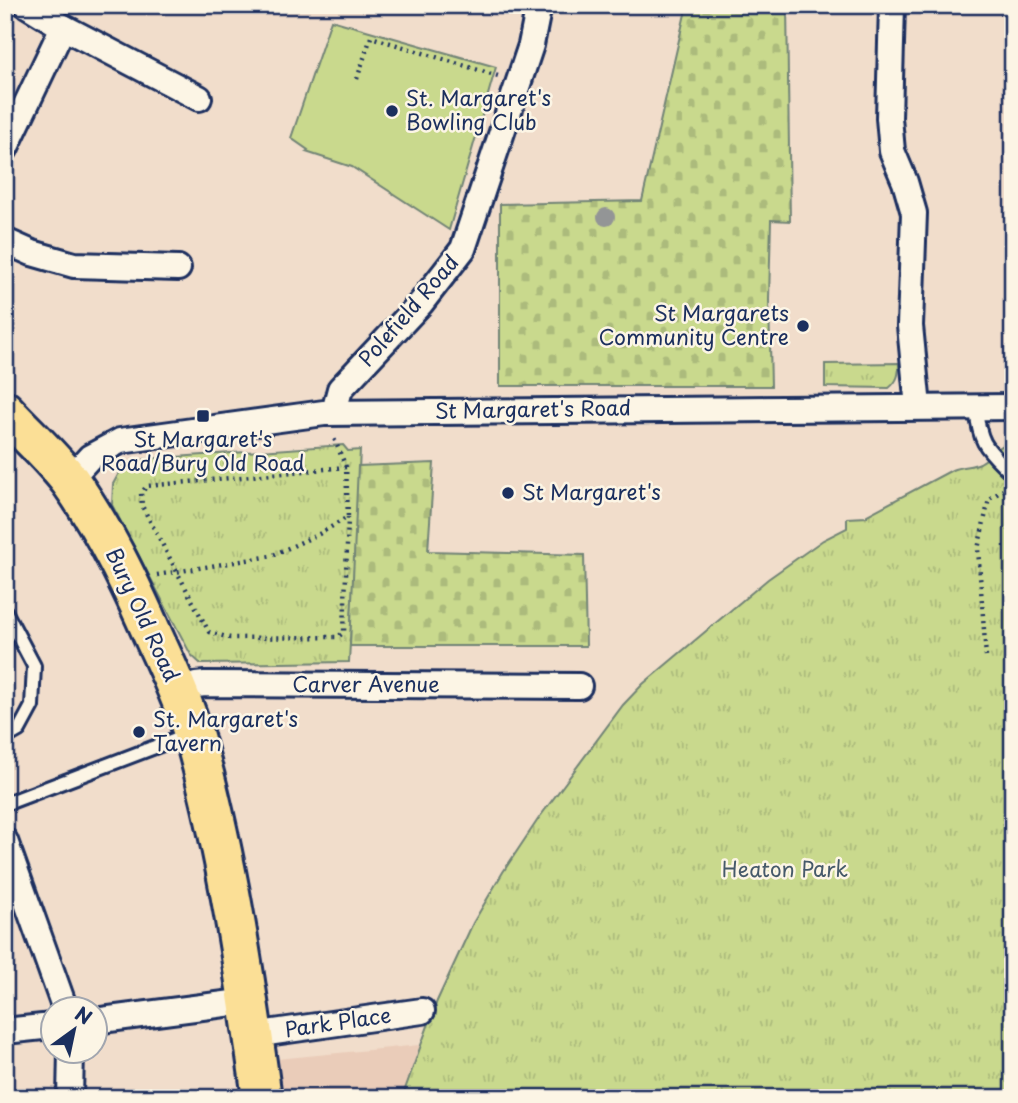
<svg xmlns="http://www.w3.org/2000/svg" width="1018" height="1103" viewBox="0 0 1018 1103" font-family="'Playpen Sans',sans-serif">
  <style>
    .built { fill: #eaccb9 }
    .grass { fill: url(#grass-tufts); stroke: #728476; stroke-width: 2 }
    .cemetery { fill: url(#cemetery-stones); stroke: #728476; stroke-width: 2 }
    .pitch { fill: #c9d98d; stroke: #728476; stroke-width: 2 }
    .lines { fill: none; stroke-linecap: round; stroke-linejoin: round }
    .service-casing { stroke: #1b2f5e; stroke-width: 18 }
    .minor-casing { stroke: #1b2f5e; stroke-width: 30 }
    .primary-casing { stroke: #1b2f5e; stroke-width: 44 }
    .path { stroke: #1b2f5e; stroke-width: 4.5; stroke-dasharray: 2 5; stroke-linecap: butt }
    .service { stroke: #fcf5e5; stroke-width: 12 }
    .minor { stroke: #fcf5e5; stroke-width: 24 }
    .primary { stroke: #fbdf96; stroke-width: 38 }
    .tree { fill: #939596 }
    .poi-dot { fill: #1b2f5e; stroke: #fcf5e5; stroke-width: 2.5 }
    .labels { text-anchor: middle; stroke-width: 5; stroke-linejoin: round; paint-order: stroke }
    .poi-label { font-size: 21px; fill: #1b2f5e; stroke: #fcf5e5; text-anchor: start }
    .street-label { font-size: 21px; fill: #1b2f5e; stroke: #fcf5e5 }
    .park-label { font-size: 21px; fill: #465a6a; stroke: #fcf5e5 }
  </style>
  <defs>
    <pattern id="grass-tufts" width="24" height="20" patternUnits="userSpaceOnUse" patternTransform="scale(1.75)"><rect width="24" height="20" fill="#c9d98d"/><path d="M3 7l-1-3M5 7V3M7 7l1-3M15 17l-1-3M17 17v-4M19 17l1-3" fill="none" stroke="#acbb7c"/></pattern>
    <pattern id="cemetery-stones" width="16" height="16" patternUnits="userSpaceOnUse" patternTransform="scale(1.75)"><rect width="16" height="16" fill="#c9d98d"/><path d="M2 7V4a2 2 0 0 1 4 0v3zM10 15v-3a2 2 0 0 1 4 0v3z" fill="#acbb7c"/></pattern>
  </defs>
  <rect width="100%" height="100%" fill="#f1ddcb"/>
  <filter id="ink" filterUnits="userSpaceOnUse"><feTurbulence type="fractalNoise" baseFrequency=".0143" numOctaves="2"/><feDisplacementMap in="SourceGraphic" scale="14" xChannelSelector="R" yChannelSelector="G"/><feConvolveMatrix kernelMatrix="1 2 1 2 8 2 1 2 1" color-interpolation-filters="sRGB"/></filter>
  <g filter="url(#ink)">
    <path class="built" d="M420 1045 405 1092V1098H284L277 1059Z"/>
    <g class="grass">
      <path d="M899 363C899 374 898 381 889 388L825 387V364Z"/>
      <path d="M1013 441V1098H405L404 1092 437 1001 473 923 503 872 539 818 623 705 643 684 768 579 823 540 847 528V518L867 517V515L952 470C961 466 972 467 980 463 994 455 996 446 1013 441Z"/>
      <path d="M343 445 348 451 360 450 349 662 201 664 191 655 112 505 113 484 124 464 147 459Z"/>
    </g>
    <g class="cemetery">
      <path d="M687 5H787L790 221 771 220 769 300 771 386H500V204L642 201Z"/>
      <path d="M434 463 428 551 584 555 586 646H350L358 466Z"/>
    </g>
    <path class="pitch" d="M331 20 496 67 449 230 352 167 306 152 308 150 291 138Z"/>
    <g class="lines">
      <g class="service-casing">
        <g id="service">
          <path d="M976 409C980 447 988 449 1013 475"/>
          <path d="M5 611 34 666 32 706 19 730 5 738"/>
          <path d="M5 804 189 734"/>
        </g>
      </g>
      <g class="minor-casing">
        <g id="minor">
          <path d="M27 5 63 27 199 98"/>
          <path d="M892 5 889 118 892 151 905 182 914 213 910 326 918 407"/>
          <path d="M5 149 63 27"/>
          <path d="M5 241 32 253 74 265 178 268"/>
          <path d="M334 412 340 389 421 303 463 249 531 45 539 5"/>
          <path d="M69 480 90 457 120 441 324 413 1013 407"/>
          <path d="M179 694 196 685 205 684 579 686"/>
          <path d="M5 841 65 1009"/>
          <path d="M94 1021 248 1001"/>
          <path d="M5 1031 52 1026"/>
          <path d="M253 1035 422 1011"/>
          <path d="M70 1098 71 1050"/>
        </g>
      </g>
      <g class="primary-casing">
        <path id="primary" d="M5 411C26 434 51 456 70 481 105 530 131 585 155 640 169 670 183 701 193 733 227 851 245 976 262 1098"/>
      </g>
      <g class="path">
        <path d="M357 79 371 37 498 76"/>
        <path d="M346 467 147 486 141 493 142 506 209 632 230 638 338 637 344 632 348 517"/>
        <path d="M157 575 271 556 319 534 348 517 346 467 333 436"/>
        <path d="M986 657 978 549 989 499 1003 490"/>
      </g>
      <use href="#service" class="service"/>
      <use href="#minor" class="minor"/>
      <use href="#primary" class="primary"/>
    </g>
    <circle class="tree" cx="606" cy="217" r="9"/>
  </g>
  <g class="poi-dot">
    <circle cx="392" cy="111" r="7"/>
    <circle cx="803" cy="326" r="7"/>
    <rect x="196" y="409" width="14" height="14" rx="3.5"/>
    <circle cx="508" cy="493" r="7"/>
    <circle cx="139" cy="732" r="7"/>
  </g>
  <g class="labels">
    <g class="poi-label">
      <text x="406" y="106">St. Margaret's<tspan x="406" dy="24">Bowling Club</tspan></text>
      <text x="789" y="321" text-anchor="end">St Margarets<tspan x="789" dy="24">Community Centre</tspan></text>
      <text x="203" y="447" text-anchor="middle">St Margaret's<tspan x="203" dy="24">Road/Bury Old Road</tspan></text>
      <text x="522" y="500">St Margaret's</text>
      <text x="153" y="727">St. Margaret's<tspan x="153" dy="24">Tavern</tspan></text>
    </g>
    <g class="street-label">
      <text transform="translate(409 311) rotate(-49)" y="7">Polefield Road</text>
      <text transform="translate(533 410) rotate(-1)" y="7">St Margaret's Road</text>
      <text transform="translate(142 615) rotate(65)" y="7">Bury Old Road</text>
      <text x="366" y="692">Carver Avenue</text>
      <text transform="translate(338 1023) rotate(-8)" y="7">Park Place</text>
    </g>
    <g class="park-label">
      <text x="785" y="877">Heaton Park</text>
    </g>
  </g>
  <rect width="1018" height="1103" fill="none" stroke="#fcf5e5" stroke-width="28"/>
  <rect x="14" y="14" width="990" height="1075" fill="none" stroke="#1b2f5e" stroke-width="2.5" filter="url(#ink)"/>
  <g transform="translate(74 1030) rotate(33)"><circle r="33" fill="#fcf5e5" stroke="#a2a6af" stroke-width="2"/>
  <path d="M0-5L12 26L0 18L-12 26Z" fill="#1b2f5e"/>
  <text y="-10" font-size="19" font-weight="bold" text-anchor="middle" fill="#1b2f5e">N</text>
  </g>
</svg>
